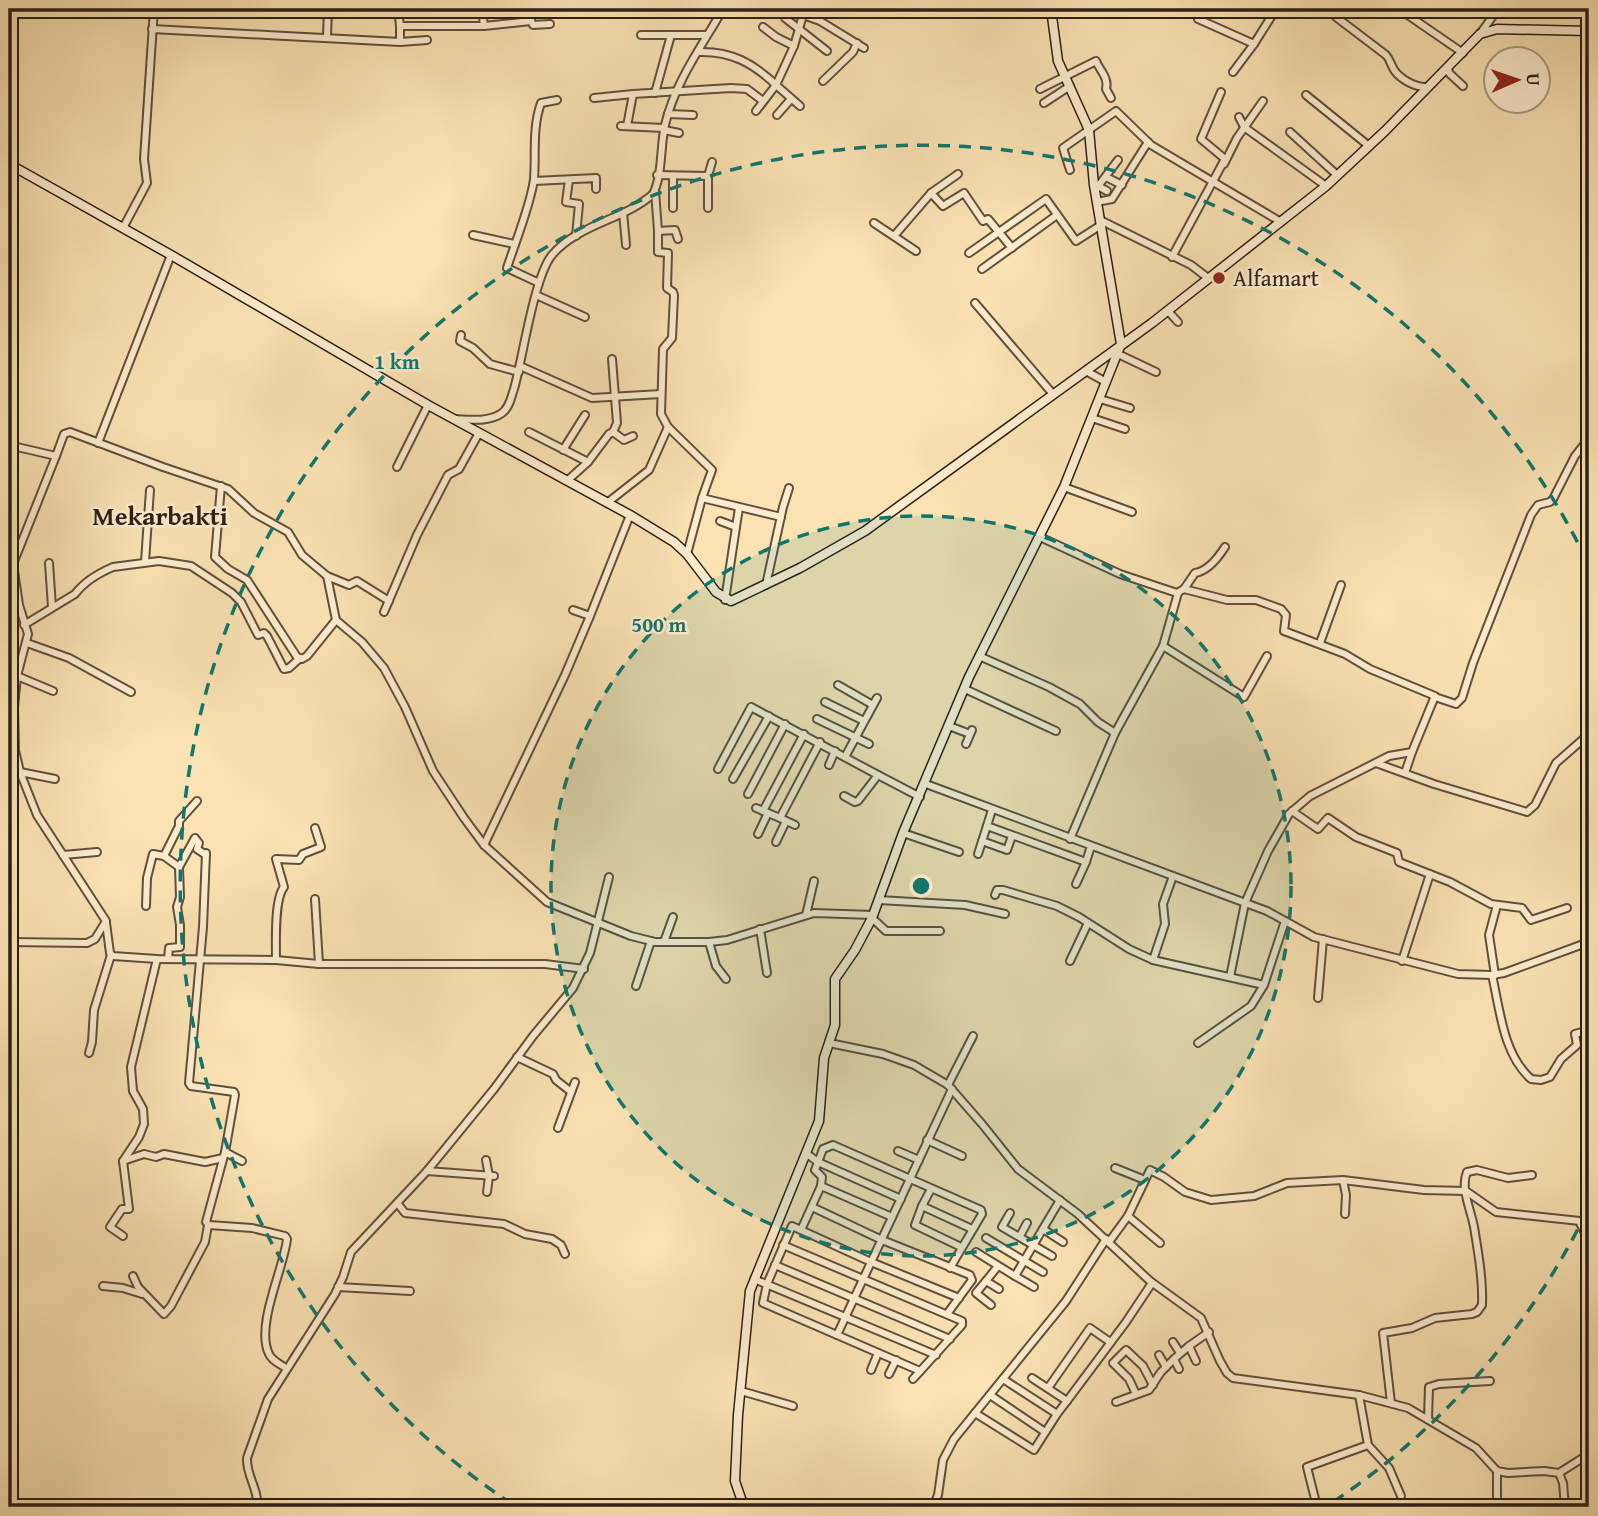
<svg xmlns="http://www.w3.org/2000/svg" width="1598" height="1516" viewBox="0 0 1598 1516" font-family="'Gentium Book Plus',serif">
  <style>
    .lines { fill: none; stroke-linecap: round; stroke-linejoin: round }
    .street-casing { stroke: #604f3d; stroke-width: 10 }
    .secondary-casing { stroke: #2c1e16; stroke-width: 11 }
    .street { stroke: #fcecce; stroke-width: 6 }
    .secondary { stroke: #fcecce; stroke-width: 8 }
    .ring { fill: none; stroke: #0f766e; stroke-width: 3.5; stroke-dasharray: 12 9 }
    .poi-dot { fill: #8f2418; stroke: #fcecce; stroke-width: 2.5 }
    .labels { text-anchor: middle; stroke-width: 5; stroke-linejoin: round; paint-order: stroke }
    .poi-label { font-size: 23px; fill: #2c1e16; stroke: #fcecce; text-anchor: start }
    .quarter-label { font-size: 26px; font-weight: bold; fill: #2c1e16; stroke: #fcecce }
    .centre { fill: #0f766e; stroke: #fcecce; stroke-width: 3.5 }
    .ring-label { font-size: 21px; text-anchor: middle; font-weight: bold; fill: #0f766e; stroke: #fcecce; stroke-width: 5; stroke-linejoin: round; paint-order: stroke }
  </style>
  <rect width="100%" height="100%" fill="#fae2b3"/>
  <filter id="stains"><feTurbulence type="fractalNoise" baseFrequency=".00286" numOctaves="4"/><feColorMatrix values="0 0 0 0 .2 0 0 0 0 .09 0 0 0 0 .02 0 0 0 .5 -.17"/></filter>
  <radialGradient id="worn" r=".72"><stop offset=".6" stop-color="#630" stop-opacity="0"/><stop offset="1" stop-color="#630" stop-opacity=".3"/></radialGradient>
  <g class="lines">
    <g class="street-casing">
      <g id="street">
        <path d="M398 9 400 26"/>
        <path d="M482 9 484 26"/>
        <path d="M806 9 803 15 820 21 864 48"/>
        <path d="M1399 9 1463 53"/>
        <path d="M1336 17 1386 55C1389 58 1390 62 1392 66 1397 78 1415 88 1428 87"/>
        <path d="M785 18 827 51"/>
        <path d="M1198 19 1254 44"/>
        <path d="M531 21 532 9"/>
        <path d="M763 27 776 37 794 46"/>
        <path d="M152 29C235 34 317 37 400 42V26H484L531 21 533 25 550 24"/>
        <path d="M1480 34 1498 9"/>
        <path d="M641 35H706"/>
        <path d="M327 36 328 9"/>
        <path d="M400 42 427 40"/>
        <path d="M699 52C731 51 753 63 776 85L756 111"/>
        <path d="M1448 67 1449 73 1463 86"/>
        <path d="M1233 72 1254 44 1276 9"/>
        <path d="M823 81 853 52 857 43"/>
        <path d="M1040 89 1096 61C1100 71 1109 78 1106 89L1111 98"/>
        <path d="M655 93 671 35"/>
        <path d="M1306 95 1369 146"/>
        <path d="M594 98 633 94 731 88 747 89 763 101"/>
        <path d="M1044 103 1070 86"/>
        <path d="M800 106 776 85 794 46 803 15"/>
        <path d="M668 114 693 115"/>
        <path d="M777 115 791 99"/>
        <path d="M1239 117 1244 127 1326 186"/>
        <path d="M621 126 664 128"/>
        <path d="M627 126 633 94"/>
        <path d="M664 130 679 133"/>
        <path d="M1290 132 1337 175"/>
        <path d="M1224 164 1237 138 1263 101"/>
        <path d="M1070 170 1063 148 1116 111 1151 145 1281 222"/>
        <path d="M657 175 708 176"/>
        <path d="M1106 177 1122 185"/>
        <path d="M569 180 566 202 579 204 576 236"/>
        <path d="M9 181 15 168"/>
        <path d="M534 181 596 178V189"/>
        <path d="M1096 185 1107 191"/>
        <path d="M1099 185 1118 160"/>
        <path d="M655 191 658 231 675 230 678 239"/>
        <path d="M931 193 943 206 964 193 983 221 988 219 1012 248"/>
        <path d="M1097 202 1112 199 1148 142"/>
        <path d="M673 208V176"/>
        <path d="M708 208V176L712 162"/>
        <path d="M623 212 626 245"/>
        <path d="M1100 220 1191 265 1208 278"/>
        <path d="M874 223 916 251"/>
        <path d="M123 228 147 183 144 159 154 9"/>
        <path d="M658 231V252L668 253 667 288 673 292 674 295 672 338 663 349 661 414 668 427 712 470 702 498 687 554"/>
        <path d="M473 235 514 244"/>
        <path d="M894 236 931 193 958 174"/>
        <path d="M969 253 1046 199 1076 241 1101 225"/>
        <path d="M1172 257 1225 159 1201 139 1221 92"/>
        <path d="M982 269 1057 215"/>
        <path d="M539 283 507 268C515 243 531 204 534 179 536 154 532 128 541 103L557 100"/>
        <path d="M536 295 585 317"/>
        <path d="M975 303 1052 393"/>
        <path d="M1168 311 1178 322"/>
        <path d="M461 335 460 341 473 348 490 364 519 372"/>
        <path d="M1118 354 1156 372"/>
        <path d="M520 366 592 398 661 394"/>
        <path d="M9 369H10"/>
        <path d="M1086 371 1106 382"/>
        <path d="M1100 399 1130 408"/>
        <path d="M1092 418 1125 429"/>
        <path d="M455 419C470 420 490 422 502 413 510 407 511 397 514 389 523 357 534 277 552 255 578 224 624 220 653 194 663 174 660 146 665 125 675 82 702 46 723 9"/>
        <path d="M529 432 588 462"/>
        <path d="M613 432 624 440 633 436"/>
        <path d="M98 443 171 255"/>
        <path d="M563 450 585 415"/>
        <path d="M9 458 17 447 56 456 64 434 70 432 163 467 228 489 254 513 288 532 302 555 327 576 336 620 362 642 384 668 405 707 433 771 464 818 484 845 547 902 631 936 655 942H709L727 940 814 913 873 915"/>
        <path d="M397 467 428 405"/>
        <path d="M568 480 588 462 609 434 613 432 617 423 612 359"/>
        <path d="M221 486 215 557 228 569 247 580 297 657 302 659 307 656 336 620"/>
        <path d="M1064 487 1132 512"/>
        <path d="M702 498 781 517"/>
        <path d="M607 503 649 470 668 427"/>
        <path d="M720 521 736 527 725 600"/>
        <path d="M736 527 739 508"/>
        <path d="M1040 537 1120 574 1177 593 1184 589 1195 573C1208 571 1218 558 1225 547"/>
        <path d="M145 562 150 490"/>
        <path d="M49 563 52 607"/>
        <path d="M327 576 349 585 357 581 389 601"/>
        <path d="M766 585 783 507 789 488"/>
        <path d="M1184 589 1227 600H1256L1281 609 1286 615 1284 631 1345 654 1370 669 1435 696 1412 752 1389 756 1310 796 1289 814 1268 851 1245 903 1230 977"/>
        <path d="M573 610 590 616 630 515"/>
        <path d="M384 612 417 535 448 475 459 469 479 433"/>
        <path d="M24 625 75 594C84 582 99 573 113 567L159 561 191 566 232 593 241 602 258 635 264 633 267 636 284 669 289 668 300 658"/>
        <path d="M27 643 69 658 131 692"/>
        <path d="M1320 643 1341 585"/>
        <path d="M1163 646 1244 697 1267 656"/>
        <path d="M979 656 1049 687 1080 704 1098 722 1115 733"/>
        <path d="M17 676 53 691"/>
        <path d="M838 685 873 705"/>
        <path d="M965 689 1056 731"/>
        <path d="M1435 697 1456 704 1462 698 1473 663 1531 515 1538 505 1550 502 1553 499 1575 456 1589 438"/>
        <path d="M825 702 864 721"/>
        <path d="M817 719 869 744"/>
        <path d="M949 726 970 734"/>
        <path d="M966 744 972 730"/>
        <path d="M845 757 877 698"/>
        <path d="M1376 763 1434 784 1527 812 1535 805 1556 763 1589 734"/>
        <path d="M829 765 835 751"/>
        <path d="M718 769 751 707 878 775"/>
        <path d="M20 772 55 779"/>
        <path d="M1405 773 1412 752"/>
        <path d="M733 779 769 716"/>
        <path d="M926 784 1267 911 1314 937 1458 974 1492 975 1504 973 1589 942"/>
        <path d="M748 794 785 724"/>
        <path d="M844 796 855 802 858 801 878 775 920 797"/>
        <path d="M756 808 780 818"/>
        <path d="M763 811 804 734"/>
        <path d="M1292 811 1318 829 1328 818 1356 837 1397 853 1399 862 1450 882 1491 904 1522 908 1531 920 1567 908"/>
        <path d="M795 825 780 818 820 742"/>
        <path d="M987 826 1086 862 1091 846"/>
        <path d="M903 833 959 852"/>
        <path d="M758 834 768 813"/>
        <path d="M1070 839 1115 733 1163 646 1178 593"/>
        <path d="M982 841 1007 850 1012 836"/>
        <path d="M776 842 786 821"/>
        <path d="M484 845 565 675 590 616"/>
        <path d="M206 853 203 927 189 1083 191 1086 234 1092 235 1095 225 1152 206 1222 209 1225 252 1228 285 1236 287 1239C284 1268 255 1326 269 1354 272 1361 280 1364 286 1368"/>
        <path d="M978 854 992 810"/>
        <path d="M63 855 97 852"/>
        <path d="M179 867 164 856 179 826V821L197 801"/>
        <path d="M1076 884 1086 862"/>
        <path d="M995 895 997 890H1003L1057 906 1079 917 1129 949 1153 960 1264 985"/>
        <path d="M315 899 319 964"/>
        <path d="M879 900 965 905 1005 914"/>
        <path d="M146 906 147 878 153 854 164 856"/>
        <path d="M806 915 814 881"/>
        <path d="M872 918 886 931H940"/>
        <path d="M106 923 110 953 113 956 157 959 276 960 319 964H545L584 969"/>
        <path d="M760 929 767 973"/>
        <path d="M9 942 87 943 95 939 106 921 37 815 20 772 15 750 14 708 17 676 28 634 19 605 13 564 56 456"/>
        <path d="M664 942 673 917"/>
        <path d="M709 942 716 966 726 979"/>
        <path d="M168 959 169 948 180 947V925L177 907 180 897 179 867 195 838 199 843 197 849 206 855"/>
        <path d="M276 960C276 943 274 899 284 887L276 859 299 860 303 854 321 847 315 828"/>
        <path d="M1153 960 1165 924 1163 904 1173 876"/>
        <path d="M1070 961 1088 923"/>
        <path d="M1402 961 1430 874"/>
        <path d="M1492 975C1500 1010 1503 1054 1531 1079L1541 1080 1550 1077 1561 1059 1577 1045 1575 1034 1589 1030"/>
        <path d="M1495 975 1489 935 1497 905"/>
        <path d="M636 986 651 941"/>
        <path d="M1318 998 1323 939"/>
        <path d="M829 1043 883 1054 914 1065 948 1085 982 1124 1018 1169 1078 1214 1150 1281 1201 1318 1220 1361 1227 1373 1233 1378 1359 1395 1408 1408 1476 1448 1497 1471 1508 1473 1544 1471 1559 1473 1563 1483 1565 1507"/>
        <path d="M1198 1043 1251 1006 1264 985 1285 921"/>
        <path d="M89 1053 92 1042 94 1010 111 955"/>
        <path d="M517 1057 553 1074 556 1080 570 1091"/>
        <path d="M948 1085 973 1036"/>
        <path d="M558 1128 575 1082"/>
        <path d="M927 1140 962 1156"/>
        <path d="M898 1151 919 1160"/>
        <path d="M225 1152 242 1161"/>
        <path d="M807 1154 818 1162 901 1199"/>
        <path d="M486 1160 489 1176 487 1192"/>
        <path d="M123 1161 139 1137 144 1124 143 1109 133 1091 131 1067 157 959"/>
        <path d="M1115 1168 1145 1180"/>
        <path d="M427 1171 494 1176"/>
        <path d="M1343 1180 1346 1195 1345 1214"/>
        <path d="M931 1189 922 1206 972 1229"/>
        <path d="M398 1204 405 1213 504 1224 525 1234 552 1239 561 1245 565 1254"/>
        <path d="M922 1206 915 1225 961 1247"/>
        <path d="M812 1207 882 1240 970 1275 972 1280 947 1314"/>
        <path d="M1010 1213 1002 1227 1052 1256"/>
        <path d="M1128 1216 1160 1243"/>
        <path d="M892 1217 821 1186 822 1177 815 1170 823 1149 833 1145 981 1210 982 1214 950 1268"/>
        <path d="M1580 1223 1589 1241"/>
        <path d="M1043 1229 1063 1242"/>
        <path d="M801 1230 821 1186"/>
        <path d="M123 1236 110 1227 122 1209H129L123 1161 144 1154 156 1157 164 1154 205 1162 223 1158"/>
        <path d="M1020 1236 1027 1223"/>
        <path d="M986 1238 1043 1272"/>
        <path d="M1109 1242 1128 1216 1150 1170 1164 1177 1185 1192 1211 1200 1254 1196 1287 1183 1343 1180 1424 1190 1466 1191 1496 1212 1589 1222"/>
        <path d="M783 1245 962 1321V1325L913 1379"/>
        <path d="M976 1252 1015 1276"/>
        <path d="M775 1265 950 1339"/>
        <path d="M998 1266 986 1281 999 1289"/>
        <path d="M133 1276 138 1287 164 1314 171 1306 205 1242 208 1225"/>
        <path d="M754 1279 936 1355"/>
        <path d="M986 1281 976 1293 991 1305"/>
        <path d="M103 1286 123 1288 142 1294"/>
        <path d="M338 1287 410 1291"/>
        <path d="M1034 1287 1015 1276 1060 1200"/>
        <path d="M837 1335 763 1303 767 1284 792 1226 871 1262 959 1298"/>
        <path d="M1173 1342 1180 1353"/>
        <path d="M1159 1355 1166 1367"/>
        <path d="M1196 1361 1189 1346 1209 1332"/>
        <path d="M1179 1369 1174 1359 1189 1346"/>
        <path d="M871 1370 878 1353"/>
        <path d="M920 1371 837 1335 952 1089"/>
        <path d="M889 1374 896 1360"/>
        <path d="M1032 1378 1067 1401 1057 1414"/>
        <path d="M1048 1388 1090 1328 1110 1342"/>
        <path d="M741 1391 793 1406"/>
        <path d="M1136 1394 1129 1379 1113 1363 1126 1350 1143 1366 1153 1385"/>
        <path d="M990 1395 1045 1432"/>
        <path d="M1359 1395 1368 1445 1389 1468 1401 1496"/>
        <path d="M1067 1401 1126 1322 1152 1283"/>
        <path d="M1116 1402 1149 1390 1161 1372 1174 1359"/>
        <path d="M1391 1403 1383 1333 1412 1328 1435 1318 1472 1314 1477 1312 1482 1305C1483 1280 1478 1251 1474 1227 1471 1210 1460 1188 1467 1172L1477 1170 1508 1178 1532 1175"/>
        <path d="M975 1413 1034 1450 1057 1414 1003 1379"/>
        <path d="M1428 1419 1429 1387 1439 1384 1490 1381"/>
        <path d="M1559 1473 1589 1454"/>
        <path d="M257 1507C259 1489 246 1476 247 1458L268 1399 335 1294 343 1277 351 1252 427 1171 494 1089 533 1036 573 988 590 953 609 877"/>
        <path d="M933 1507 938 1495 943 1460 954 1439 1066 1301 1106 1239"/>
        <path d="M1317 1507 1307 1467 1368 1445"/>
        <path d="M1497 1507V1471"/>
      </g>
    </g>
    <g class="secondary-casing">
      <g id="secondary">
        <path d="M9 164 171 255 428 405 630 515 674 542 687 554 716 592 731 601 800 568 865 531 1152 323 1326 186 1385 131 1480 34 1497 29 1589 31"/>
        <path d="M744 1507 735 1481 738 1415 750 1291 819 1121 824 1058 835 1025V979L855 950 872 918 903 833 969 677 1064 487 1121 344 1094 185 1089 130 1058 61 1051 9"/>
      </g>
    </g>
    <use href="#street" class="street"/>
    <use href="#secondary" class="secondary"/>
  </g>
  <circle cx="921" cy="886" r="370" fill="#0f766e" fill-opacity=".12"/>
  <g class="ring">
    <circle cx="921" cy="886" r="370"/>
    <path d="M1587 1211A741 741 0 0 1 1330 1504M512 1504A741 741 0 1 1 1587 561"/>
  </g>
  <circle class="poi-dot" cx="1219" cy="278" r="7"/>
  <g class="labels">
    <g class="poi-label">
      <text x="1233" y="286">Alfamart</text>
    </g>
    <g class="quarter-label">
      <text x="160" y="525">Mekarbakti</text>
    </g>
  </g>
  <circle cx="921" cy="886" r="10" class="centre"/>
  <g class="ring-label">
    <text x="397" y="369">1 km</text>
    <text x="659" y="632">500 m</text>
  </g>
  <rect width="1598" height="1516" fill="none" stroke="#fae2b3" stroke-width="35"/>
  <rect x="10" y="10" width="1577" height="1495" fill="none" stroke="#2c1e16" stroke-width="3.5"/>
  <rect x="18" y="18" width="1563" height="1481" fill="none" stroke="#2c1e16" stroke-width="2"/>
  <g transform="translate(1517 80) rotate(88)"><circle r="33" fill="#fcecce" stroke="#a99a84" stroke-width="2"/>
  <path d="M0-5L12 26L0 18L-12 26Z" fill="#8f2418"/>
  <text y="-10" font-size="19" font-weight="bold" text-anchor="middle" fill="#2c1e16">U</text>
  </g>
  <rect width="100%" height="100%" filter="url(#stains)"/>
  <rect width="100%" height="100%" fill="url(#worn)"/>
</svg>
